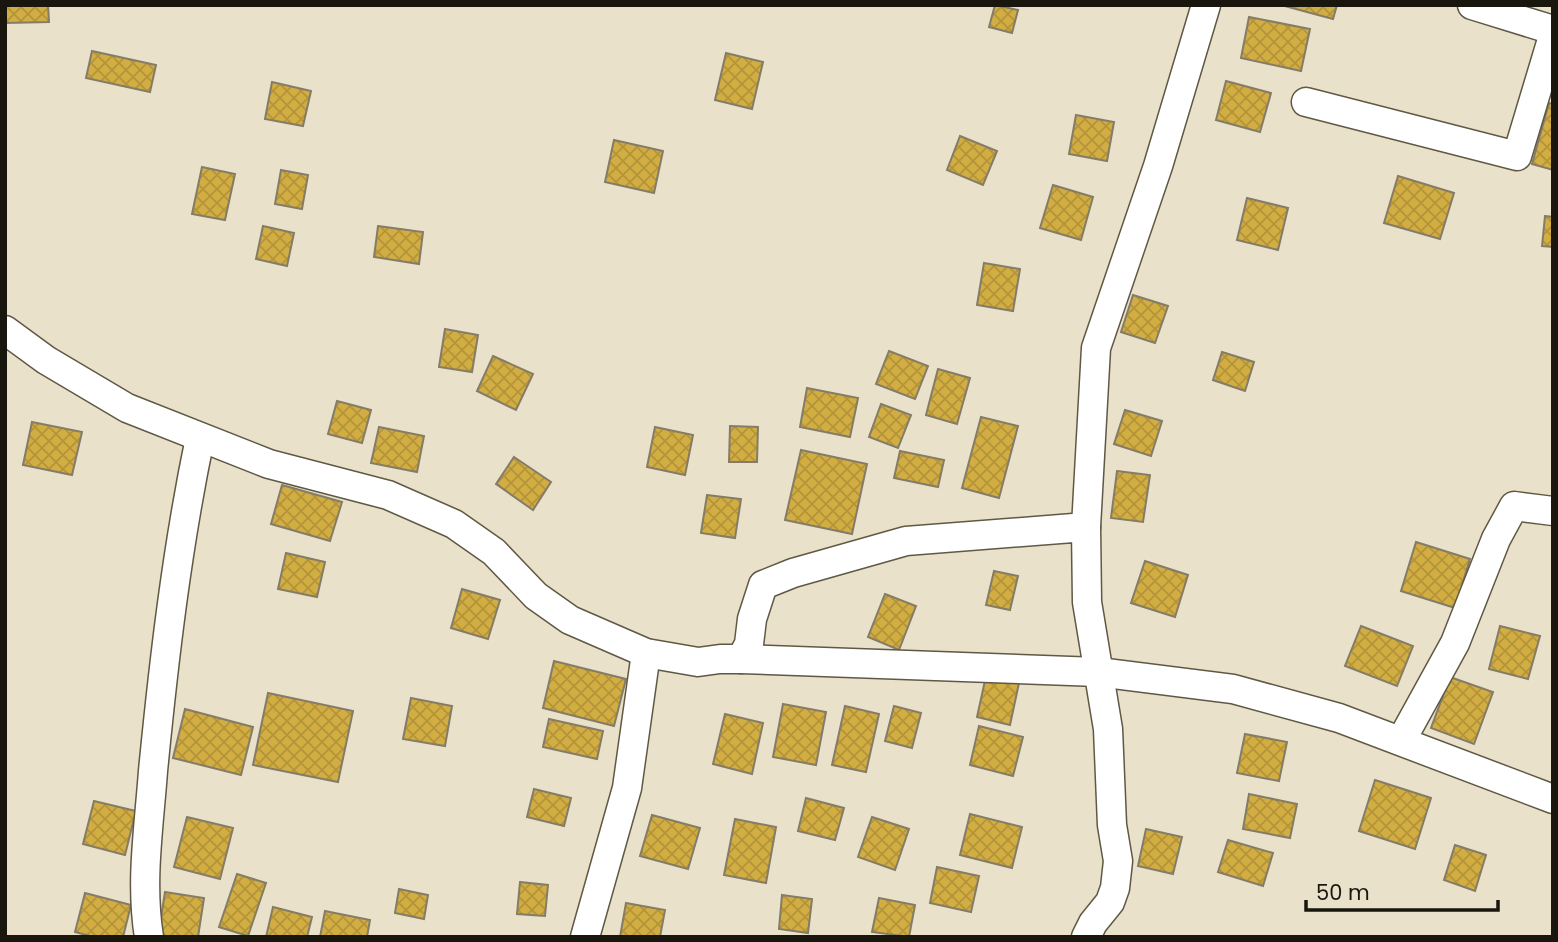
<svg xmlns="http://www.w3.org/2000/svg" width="1558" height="942" viewBox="0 0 1558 942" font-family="Poppins,sans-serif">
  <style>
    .building { fill: url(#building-cross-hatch); stroke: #847c67; stroke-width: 2 }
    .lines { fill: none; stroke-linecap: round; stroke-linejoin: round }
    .minor-casing { stroke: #5f5844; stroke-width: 31 }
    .minor { stroke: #fff; stroke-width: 28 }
  </style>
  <defs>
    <pattern id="building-cross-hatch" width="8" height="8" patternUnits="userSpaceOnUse" patternTransform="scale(1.75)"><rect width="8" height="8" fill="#d1ad42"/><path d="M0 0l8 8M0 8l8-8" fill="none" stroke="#b39439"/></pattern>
  </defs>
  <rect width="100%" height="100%" fill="#e9e1ca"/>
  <g class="building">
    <path d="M5 5H48L49 22 5 23Z"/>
    <path d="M995 5 1018 10 1012 33 989 27Z"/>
    <path d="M1281 5H1337L1333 19Z"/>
    <path d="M1249 17 1310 29 1301 71 1241 58Z"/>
    <path d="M92 51 156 65 150 92 86 78Z"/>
    <path d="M726 53 763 62 752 109 715 100Z"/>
    <path d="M1226 81 1271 93 1260 132 1216 120Z"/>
    <path d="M272 82 311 91 303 126 265 119Z"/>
    <path d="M1549 103 1553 104V170L1532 164Z"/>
    <path d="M1076 115 1114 122 1107 161 1069 154Z"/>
    <path d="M960 136 997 151 983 185 947 170Z"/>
    <path d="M614 140 663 151 654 193 605 182Z"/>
    <path d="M202 167 235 174 225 220 192 214Z"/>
    <path d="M281 170 308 175 302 209 275 204Z"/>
    <path d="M1398 176 1454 193 1440 239 1384 223Z"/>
    <path d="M1053 185 1093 197 1081 240 1040 228Z"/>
    <path d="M1247 198 1288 208 1278 250 1237 240Z"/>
    <path d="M1545 216 1553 217V247L1542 246Z"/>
    <path d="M263 226 294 233 287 266 256 259Z"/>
    <path d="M378 226 423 232 419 264 374 257Z"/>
    <path d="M984 263 1020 269 1013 311 977 305Z"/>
    <path d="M1133 295 1168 306 1155 343 1121 332Z"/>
    <path d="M445 329 478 335 472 372 439 367Z"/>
    <path d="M889 351 928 366 915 399 876 384Z"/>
    <path d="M1222 352 1254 362 1245 391 1213 380Z"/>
    <path d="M493 356 533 374 516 410 477 391Z"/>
    <path d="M938 369 970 378 957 424 926 415Z"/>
    <path d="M807 388 858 398 850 437 800 427Z"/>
    <path d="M337 401 371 410 362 443 328 434Z"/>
    <path d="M881 404 911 415 898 448 869 437Z"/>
    <path d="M1125 410 1162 421 1151 456 1114 444Z"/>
    <path d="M981 417 1018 426 999 498 962 488Z"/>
    <path d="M32 422 82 432 72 475 23 465Z"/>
    <path d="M730 426 758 427 757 462H729Z"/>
    <path d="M379 427 424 436 417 472 371 463Z"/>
    <path d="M655 427 693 435 685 475 647 467Z"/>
    <path d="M801 450 867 464 852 534 785 520Z"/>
    <path d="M900 451 944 460 938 487 894 478Z"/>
    <path d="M514 457 551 482 533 510 496 484Z"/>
    <path d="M1117 471 1150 475 1143 522 1111 518Z"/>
    <path d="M282 485 342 502 330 541 271 524Z"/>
    <path d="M707 495 741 499 735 538 701 533Z"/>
    <path d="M1416 542 1470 559 1455 608 1401 591Z"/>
    <path d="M286 553 325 562 317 597 278 589Z"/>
    <path d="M1145 561 1188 575 1175 617 1131 603Z"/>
    <path d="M994 571 1018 576 1010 610 986 605Z"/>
    <path d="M462 589 500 600 488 639 451 628Z"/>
    <path d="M885 594 916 606 899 650 868 637Z"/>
    <path d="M1361 626 1413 646 1397 686 1345 666Z"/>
    <path d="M1500 626 1540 636 1528 679 1489 669Z"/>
    <path d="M554 661 626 679 614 726 543 708Z"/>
    <path d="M986 676 1019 683 1010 725 977 717Z"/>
    <path d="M1450 677 1493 692 1474 744 1431 728Z"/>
    <path d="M268 693 353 711 338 782 253 765Z"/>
    <path d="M411 698 452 706 445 746 403 739Z"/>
    <path d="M783 704 826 712 816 765 773 757Z"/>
    <path d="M845 706 879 714 866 772 832 765Z"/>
    <path d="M894 706 921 713 912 748 885 741Z"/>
    <path d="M185 709 253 727 241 775 173 758Z"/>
    <path d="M725 714 763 723 752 774 713 764Z"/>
    <path d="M549 719 603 731 597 759 543 747Z"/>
    <path d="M979 726 1023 737 1013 776 970 765Z"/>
    <path d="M1245 734 1287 742 1279 781 1237 773Z"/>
    <path d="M1375 780 1431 798 1415 849 1359 831Z"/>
    <path d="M534 789 571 798 564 826 527 817Z"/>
    <path d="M1249 794 1297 804 1290 838 1243 829Z"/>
    <path d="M806 798 844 808 835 840 798 831Z"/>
    <path d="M94 801 136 811 125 855 83 844Z"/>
    <path d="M970 814 1022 827 1012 868 960 855Z"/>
    <path d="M652 815 700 828 688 869 640 856Z"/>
    <path d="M187 817 233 828 220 879 174 867Z"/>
    <path d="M872 817 909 829 895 870 858 857Z"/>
    <path d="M735 819 776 827 766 883 724 875Z"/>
    <path d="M1146 829 1182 837 1173 874 1138 866Z"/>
    <path d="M1228 840 1273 853 1263 886 1218 872Z"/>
    <path d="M1455 845 1486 855 1475 891 1444 880Z"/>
    <path d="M937 867 979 876 971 912 930 903Z"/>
    <path d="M237 874 266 883 248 936 219 927Z"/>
    <path d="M520 882 548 885 545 916 517 914Z"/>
    <path d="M399 889 428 895 424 919 395 913Z"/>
    <path d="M165 892 204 898 198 937H158Z"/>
    <path d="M85 893 131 905 123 937H94L75 932Z"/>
    <path d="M782 895 812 899 808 933 779 929Z"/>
    <path d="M879 898 915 905 909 937 872 932Z"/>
    <path d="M626 903 665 910 660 937H620Z"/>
    <path d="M273 907 312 917 307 937H266Z"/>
    <path d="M325 911 370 920 367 937H320Z"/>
  </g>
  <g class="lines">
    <g class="minor-casing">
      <g id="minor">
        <path d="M1472 5 1553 30"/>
        <path d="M1306 102 1517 156 1553 36"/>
        <path d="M5 330 46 360 127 408 269 464 388 495 454 524 494 552 536 596 570 620 646 653 698 662 720 659H741L749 644 752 619 763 585 793 573 906 541 1086 527 1087 602 1108 729 1112 825 1118 861 1115 888 1110 902 1093 923 1086 937"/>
        <path d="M1086 527 1096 348 1158 166 1206 5"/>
        <path d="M741 659 1098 672 1233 689 1339 718 1553 799"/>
        <path d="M1401 741 1455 643 1496 539 1514 506 1553 511"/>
        <path d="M149 937C140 882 149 827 153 771 164 659 177 548 200 438"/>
        <path d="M585 937 627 788 646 653"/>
      </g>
    </g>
    <use href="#minor" class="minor"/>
  </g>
  <rect width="1558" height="942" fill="none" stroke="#19160e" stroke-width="14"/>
  <path d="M1306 900v10h192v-10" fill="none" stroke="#19160e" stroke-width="3.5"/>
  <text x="1316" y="900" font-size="21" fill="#19160e" stroke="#e9e1ca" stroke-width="5" paint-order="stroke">50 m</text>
</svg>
